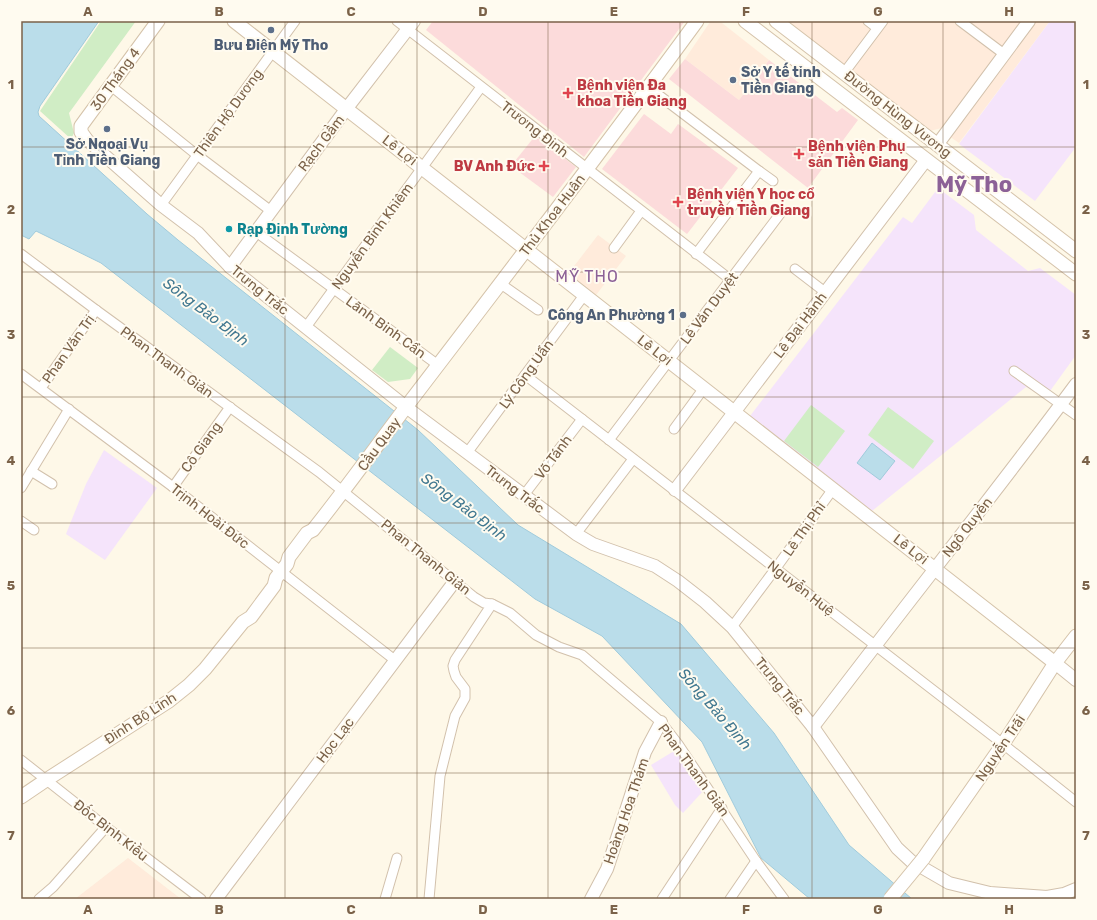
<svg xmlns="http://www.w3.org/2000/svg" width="1097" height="920" viewBox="0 0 1097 920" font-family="Rubik,sans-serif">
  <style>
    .commercial { fill: #ffebdb }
    .education { fill: #f5e4fb }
    .medical { fill: #fcdbdb }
    .green { fill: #d0edc5 }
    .water { fill: #baddea; stroke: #a0cbdc }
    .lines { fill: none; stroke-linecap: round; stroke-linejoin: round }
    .minor-casing { stroke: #d2c1ac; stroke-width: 11 }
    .tertiary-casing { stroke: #d2c1ac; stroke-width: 14 }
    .secondary-casing { stroke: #d5c3aa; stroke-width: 15 }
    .minor { stroke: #fff; stroke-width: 9 }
    .tertiary { stroke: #fff; stroke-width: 12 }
    .secondary { stroke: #fff; stroke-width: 13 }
    .secondary-bridge-casing { stroke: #d5c3aa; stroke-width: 15; stroke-linecap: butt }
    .secondary-bridge { stroke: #fff; stroke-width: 13 }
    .grid { fill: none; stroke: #7b6249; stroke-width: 1; stroke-opacity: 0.55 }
    .service-dot { fill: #5c6f8a; stroke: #fffbf0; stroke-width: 1.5 }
    .health-dot { fill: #e0444e; stroke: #fffbf0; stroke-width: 1.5 }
    .culture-dot { fill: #0f9aa8; stroke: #fffbf0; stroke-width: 1.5 }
    .labels { text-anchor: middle; stroke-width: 4; stroke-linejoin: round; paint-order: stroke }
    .service-label { font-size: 14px; font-weight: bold; fill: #4e5e75; stroke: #fffbf0 }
    .street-label { font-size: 14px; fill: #7b6249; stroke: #fffbf0 }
    .health-label { font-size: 14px; font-weight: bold; fill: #be3a42; stroke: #fffbf0; text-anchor: start }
    .culture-label { font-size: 14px; font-weight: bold; fill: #0d838f; stroke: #fffbf0; text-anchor: start }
    .water-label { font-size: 15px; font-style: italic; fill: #417890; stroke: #fffbf0 }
    .quarter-label { font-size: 16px; letter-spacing: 1px; fill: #8c6197; stroke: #fffbf0 }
    .town-label { font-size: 22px; font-weight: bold; fill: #8c6197; stroke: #fffbf0 }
    .neatline { fill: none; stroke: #7b6249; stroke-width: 1.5 }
    .grid-label { font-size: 13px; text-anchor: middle; font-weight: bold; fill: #7b6249 }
  </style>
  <rect width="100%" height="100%" fill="#fef8e8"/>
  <g class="commercial">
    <path d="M788 21H1023L942 128 930 131Z"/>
    <path d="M1035 21H1050L959 143 949 136Z"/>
    <path d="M710 22 722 23 769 60 739 100 685 59Z"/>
    <path d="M598 235 626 256 596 295 568 274Z"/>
    <path d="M128 858 181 899H75Z"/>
  </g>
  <g class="education">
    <path d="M1050 21H1076V147L1035 201 959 144Z"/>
    <path d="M938 188 974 215 976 230 1028 271 1040 268 1076 295V355L1045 398 1026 387 872 511 750 416 903 217 912 223Z"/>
    <path d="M104 450 157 488 105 560 66 534 86 484Z"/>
    <path d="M679 748 705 789 683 813 675 805 651 765Z"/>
  </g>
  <g class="medical">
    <path d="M433 21H685L584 157 426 30Z"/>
    <path d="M685 59 739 100 769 60 837 112 842 108 858 120 808 188 669 79Z"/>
    <path d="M644 114 671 134 678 124 738 168 687 234 602 169Z"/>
    <path d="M535 136 576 167 553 197 511 166Z"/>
  </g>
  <g class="green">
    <path d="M101 21H136L69 113 74 133 71 139 40 111Z"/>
    <path d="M390 347 418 368 410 379 388 382 372 370Z"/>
    <path d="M811 405 845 431 818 467 784 441Z"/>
    <path d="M888 407 934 441 913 469 868 435Z"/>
  </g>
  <g class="water">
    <path d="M21 21H99L40 106 38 112 39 116 147 214 178 240 418 430 518 525 681 624 774 733 849 845 912 899H810L761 858 702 742 602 636 535 599 101 263 36 231 29 239 21 235Z"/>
    <path d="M872 443 895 461 880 480 857 463Z"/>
  </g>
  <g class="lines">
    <g class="minor-casing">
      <g id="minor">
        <path d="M397 21 731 280"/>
        <path d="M868 21 877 28"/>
        <path d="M960 21 1004 54"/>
        <path d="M844 73 883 21"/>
        <path d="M111 86 197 155 271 211"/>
        <path d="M648 87 759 171 696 254"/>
        <path d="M759 171 773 181"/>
        <path d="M161 205 295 21"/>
        <path d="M256 232 438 365"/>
        <path d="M614 248 641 211"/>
        <path d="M21 254 96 310 319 472 474 597 484 603 492 604 510 613 536 635 559 647 582 655 661 722 678 744 756 861 784 899"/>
        <path d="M795 269 825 292"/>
        <path d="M501 284 538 310"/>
        <path d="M306 327 481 87"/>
        <path d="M1014 371 1076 415"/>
        <path d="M21 374 173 487 396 661"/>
        <path d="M525 375 1003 744 1076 802"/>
        <path d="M41 388 96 310"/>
        <path d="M674 429 704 388"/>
        <path d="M609 440 780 214"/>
        <path d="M467 453 585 294"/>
        <path d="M31 471 52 484"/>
        <path d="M173 487 230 407"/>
        <path d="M21 488 69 409"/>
        <path d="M524 495 582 419"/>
        <path d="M21 521 34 530"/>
        <path d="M576 534 633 459"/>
        <path d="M732 627 776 568 833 489"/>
        <path d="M21 760 106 827 201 899"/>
        <path d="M39 899 53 887 106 827"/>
        <path d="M385 899 397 858"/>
        <path d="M429 899 440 776 455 716 465 698V689L456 677 454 671 453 666 455 660 492 604"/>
        <path d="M662 899 722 808"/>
        <path d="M730 899 756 861"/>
      </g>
    </g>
    <g class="tertiary-casing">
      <g id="tertiary">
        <path d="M86 139 161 205 198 233 230 267 406 407 576 534 593 544 655 566 678 581 705 602 732 627 813 727 897 848 911 861 949 883 990 893 1047 897 1064 894 1076 889"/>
        <path d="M937 145 1029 21"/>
        <path d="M230 267 347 108 414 21"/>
        <path d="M675 490 926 160"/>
        <path d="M1055 663 1076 680"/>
        <path d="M813 727C900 612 990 500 1076 384"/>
        <path d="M216 899 455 581"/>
        <path d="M591 899 607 869 645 752 661 722"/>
      </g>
    </g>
    <g class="secondary-casing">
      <g id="secondary">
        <path d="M234 21 1055 663"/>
        <path d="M745 21 1076 274"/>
        <path d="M776 21 1076 251"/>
        <path d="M86 139 81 132V126L158 21"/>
        <path d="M21 797 46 780 169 701 189 685 205 669 243 622 251 617 274 586 276 578 287 564 289 557 307 533 313 530C345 490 375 448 406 407 504 279 602 151 697 21"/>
        <path d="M923 859 1003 744 1055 663 1076 636"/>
      </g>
    </g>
    <use href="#minor" class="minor"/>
    <use href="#tertiary" class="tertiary"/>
    <use href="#secondary" class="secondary"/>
    <g class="secondary-bridge-casing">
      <path id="secondary-bridge" d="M890 899 923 859"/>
    </g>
    <use href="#secondary-bridge" class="secondary-bridge"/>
  </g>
  <path class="grid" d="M154 21V899M285 21V899M417 21V899M548 21V899M680 21V899M812 21V899M943 21V899M21 147H1076M21 272H1076M21 397H1076M21 523H1076M21 648H1076M21 773H1076"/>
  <g class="service-dot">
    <circle cx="271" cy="30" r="4"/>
    <circle cx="733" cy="80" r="4"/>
    <circle cx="107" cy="129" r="4"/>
    <circle cx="683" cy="315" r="4"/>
  </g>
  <g class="health-dot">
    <path d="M566 87h4v4h4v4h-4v4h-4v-4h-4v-4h4z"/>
    <path d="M797 148h4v4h4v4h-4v4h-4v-4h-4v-4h4z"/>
    <path d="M542 160h4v4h4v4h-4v4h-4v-4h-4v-4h4z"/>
    <path d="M676 196h4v4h4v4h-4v4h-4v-4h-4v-4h4z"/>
  </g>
  <circle class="culture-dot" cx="229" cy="229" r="4"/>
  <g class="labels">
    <g class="service-label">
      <text x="271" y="50">Bưu Điện Mỹ Tho</text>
      <text x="741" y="77" text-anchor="start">Sở Y tế tỉnh<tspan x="741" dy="16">Tiền Giang</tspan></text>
      <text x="107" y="149">Sở Ngoại Vụ<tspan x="107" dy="16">Tỉnh Tiền Giang</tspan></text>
      <text x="675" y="320" text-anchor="end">Công An Phường 1</text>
    </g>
    <g class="street-label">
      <text transform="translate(115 79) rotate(-54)" y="5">30 Tháng 4</text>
      <text transform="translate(228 113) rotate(-54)" y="5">Thiên Hộ Dương</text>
      <text transform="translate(898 114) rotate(38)" y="5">Đường Hùng Vương</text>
      <text transform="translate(535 129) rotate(38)" y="5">Trương Định</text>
      <text transform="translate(321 143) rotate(-53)" y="5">Rạch Gầm</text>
      <text transform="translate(400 150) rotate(38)" y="5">Lê Lợi</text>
      <text transform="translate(552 215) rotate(-53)" y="5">Thủ Khoa Huân</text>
      <text transform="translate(372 236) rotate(-54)" y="5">Nguyễn Bỉnh Khiêm</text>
      <text transform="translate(260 290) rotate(39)" y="5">Trưng Trắc</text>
      <text transform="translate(709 308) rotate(-53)" y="5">Lê Văn Duyệt</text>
      <text transform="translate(800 325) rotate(-53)" y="5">Lê Đại Hành</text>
      <text transform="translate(386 327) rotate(36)" y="5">Lãnh Binh Cẩn</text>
      <text transform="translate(68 349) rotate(-55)" y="5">Phan Văn Trị</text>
      <text transform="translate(655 350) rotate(38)" y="5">Lê Lợi</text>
      <text transform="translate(167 362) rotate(36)" y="5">Phan Thanh Giản</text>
      <text transform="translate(526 374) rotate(-54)" y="5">Lý Công Uẩn</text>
      <text transform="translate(379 444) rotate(-54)" y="5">Cầu Quay</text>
      <text transform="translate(201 447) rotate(-54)" y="5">Cô Giang</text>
      <text transform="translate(553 457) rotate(-53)" y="5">Võ Tánh</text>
      <text transform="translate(515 489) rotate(37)" y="5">Trưng Trắc</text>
      <text transform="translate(210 516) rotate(38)" y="5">Trịnh Hoài Đức</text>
      <text transform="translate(967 527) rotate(-52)" y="5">Ngô Quyền</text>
      <text transform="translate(804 529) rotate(-55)" y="5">Lê Thị Phỉ</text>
      <text transform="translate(911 549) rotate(38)" y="5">Lê Lợi</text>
      <text transform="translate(426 557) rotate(39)" y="5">Phan Thanh Giản</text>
      <text transform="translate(801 588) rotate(38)" y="5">Nguyễn Huệ</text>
      <text transform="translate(780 686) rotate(51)" y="5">Trưng Trắc</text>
      <text transform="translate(140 718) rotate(-33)" y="5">Đinh Bộ Lĩnh</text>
      <text transform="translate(335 740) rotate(-53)" y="5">Học Lạc</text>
      <text transform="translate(1000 748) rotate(-56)" y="5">Nguyễn Trãi</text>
      <text transform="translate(694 770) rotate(54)" y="5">Phan Thanh Giản</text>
      <text transform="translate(626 811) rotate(-71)" y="5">Hoàng Hoa Thám</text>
      <text transform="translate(111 830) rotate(38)" y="5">Đốc Binh Kiều</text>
    </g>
    <g class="health-label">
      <text x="577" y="90">Bệnh viện Đa<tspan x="577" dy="16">khoa Tiền Giang</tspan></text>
      <text x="808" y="151">Bệnh viện Phụ<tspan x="808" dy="16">sản Tiền Giang</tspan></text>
      <text x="535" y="171" text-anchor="end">BV Anh Đức</text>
      <text x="687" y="199">Bệnh viện Y học cổ<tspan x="687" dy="16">truyền Tiền Giang</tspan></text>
    </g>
    <g class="culture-label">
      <text x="237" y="234">Rạp Định Tường</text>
    </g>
    <g class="water-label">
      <text transform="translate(206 312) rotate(37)" y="5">Sông Bảo Định</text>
      <text transform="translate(464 507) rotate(37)" y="5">Sông Bảo Định</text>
      <text transform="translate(715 709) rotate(49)" y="5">Sông Bảo Định</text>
    </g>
    <g class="quarter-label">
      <text x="587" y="282">MỸ THO</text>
    </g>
    <g class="town-label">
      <text x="974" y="192">Mỹ Tho</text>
    </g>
  </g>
  <rect width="1097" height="920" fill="none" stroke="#fffbf0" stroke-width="44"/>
  <rect x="22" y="22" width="1053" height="876" class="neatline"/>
  <g class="grid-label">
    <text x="88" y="16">A</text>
    <text x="219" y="16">B</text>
    <text x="351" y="16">C</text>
    <text x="483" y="16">D</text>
    <text x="614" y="16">E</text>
    <text x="746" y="16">F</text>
    <text x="878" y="16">G</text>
    <text x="1009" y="16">H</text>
    <text x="11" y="89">1</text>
    <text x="1086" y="89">1</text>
    <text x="11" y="214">2</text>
    <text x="1086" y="214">2</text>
    <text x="11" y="339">3</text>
    <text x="1086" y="339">3</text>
    <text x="11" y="465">4</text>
    <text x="1086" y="465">4</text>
    <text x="11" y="590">5</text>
    <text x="1086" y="590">5</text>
    <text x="11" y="715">6</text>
    <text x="1086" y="715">6</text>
    <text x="11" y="840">7</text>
    <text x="1086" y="840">7</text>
    <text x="88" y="914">A</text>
    <text x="219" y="914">B</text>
    <text x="351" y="914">C</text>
    <text x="483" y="914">D</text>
    <text x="614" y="914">E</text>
    <text x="746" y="914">F</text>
    <text x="878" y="914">G</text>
    <text x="1009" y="914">H</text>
  </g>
</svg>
